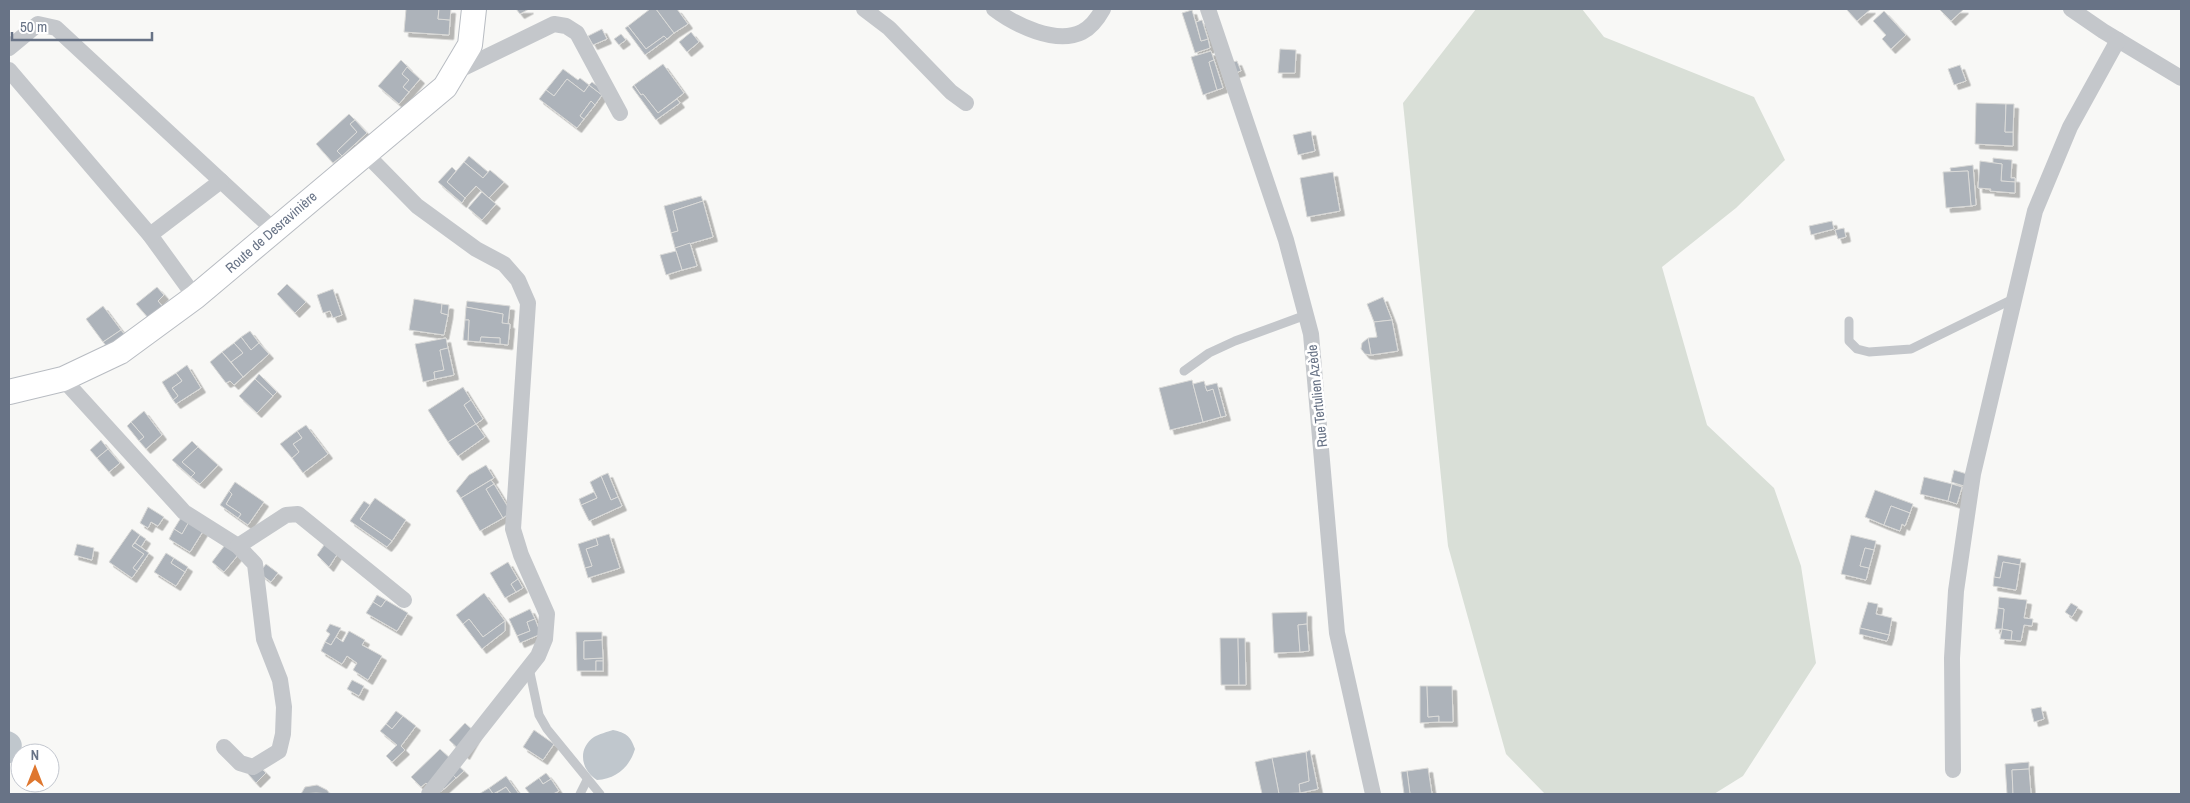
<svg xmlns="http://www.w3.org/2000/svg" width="2190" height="803" viewBox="0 0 2190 803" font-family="'Archivo Narrow',sans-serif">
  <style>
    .green { fill: #d9dfd7 }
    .water { fill: #c0c7cd }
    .building { fill: #adb3ba; stroke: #dadad8; filter: url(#shadow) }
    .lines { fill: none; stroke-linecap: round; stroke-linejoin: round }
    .secondary-casing { stroke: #b8bcc2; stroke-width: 26 }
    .lane { stroke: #c4c7cb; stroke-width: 9 }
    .street { stroke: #c4c7cb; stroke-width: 16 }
    .secondary { stroke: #fff; stroke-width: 24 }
    .labels { text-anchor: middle; stroke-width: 5; stroke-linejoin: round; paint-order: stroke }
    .street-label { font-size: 14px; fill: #687386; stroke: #fff }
  </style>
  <defs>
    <filter id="shadow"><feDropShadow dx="4.5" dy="4.5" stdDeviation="0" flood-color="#0004"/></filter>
  </defs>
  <rect width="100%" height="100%" fill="#f8f8f6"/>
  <path class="green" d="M1476 9H1582L1604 37 1754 97 1785 160 1736 208 1662 267 1707 425 1774 488 1801 566 1816 663 1743 776 1714 794H1545L1506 754 1448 546 1403 103Z"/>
  <g class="water">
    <path d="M613 730C626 733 630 735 635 749 630 766 617 779 597 780 581 770 577 749 594 737 599 734 607 732 613 730Z"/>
    <path d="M9 731C28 737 24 756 9 764Z"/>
  </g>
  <g class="building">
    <path d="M406 9H439L438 19 450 20 449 35 404 32Z"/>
    <path d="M439 9H451L450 20 438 19Z"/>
    <path d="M516 9H529L520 14Z"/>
    <path d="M650 9H656L674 33 667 39 664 36 646 49 628 26Z"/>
    <path d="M656 9H677L688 24 674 33Z"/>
    <path d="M1846 9H1871L1857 21Z"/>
    <path d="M1939 9H1964L1951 21Z"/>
    <path d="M1192 10 1201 41 1208 39 1210 48 1195 53 1182 13Z"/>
    <path d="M1884 11 1906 35 1891 49 1882 39 1886 35 1873 21Z"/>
    <path d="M1202 20 1208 39 1201 41 1196 22Z"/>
    <path d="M628 26 646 49 664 36 667 39 645 55 625 28Z"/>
    <path d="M602 29 607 39 593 45 588 36Z"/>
    <path d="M691 32 699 42 687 52 679 42Z"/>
    <path d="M621 34 626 40 619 45 614 39Z"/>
    <path d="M1280 49 1296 50 1295 73H1278Z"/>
    <path d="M1211 51 1214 60 1209 62 1217 90 1203 95 1191 57Z"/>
    <path d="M401 60 408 67 402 74 409 80 403 87 409 92 399 104 378 86Z"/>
    <path d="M1214 60 1223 88 1217 90 1209 62Z"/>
    <path d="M1237 61 1241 71 1232 74 1229 63Z"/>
    <path d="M663 64 684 93 658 113 643 94 641 95 634 85Z"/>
    <path d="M1960 65 1966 81 1954 85 1948 69Z"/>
    <path d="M407 67 420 79 409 92 403 87 409 80 402 74Z"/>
    <path d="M563 69 578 80 580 78 589 85 584 92 567 79 554 96 546 90Z"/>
    <path d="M567 79 584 92 589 85 602 95 595 105 591 101 580 116 584 119 577 128 539 99 546 90 554 96Z"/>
    <path d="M592 82 605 92 602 95 589 85Z"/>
    <path d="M634 85 641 95 643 94 658 113 677 99 680 103 656 120 632 87Z"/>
    <path d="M591 101 595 105 584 119 580 116Z"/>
    <path d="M1976 103 2006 104 2005 132H2013V146L1975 144Z"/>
    <path d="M2006 104H2014L2013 132H2005Z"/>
    <path d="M349 114 355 120 350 124 357 132 337 151 342 156 333 163 316 144Z"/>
    <path d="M355 120 367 133 342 156 337 151 357 132 350 124Z"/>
    <path d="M1311 131 1315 151 1298 155 1293 135Z"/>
    <path d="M469 156 488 172 483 178 464 162Z"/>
    <path d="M1993 158 2012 160 2011 178H2015V182L2001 181 2002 164 1993 163Z"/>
    <path d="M1980 161 2002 164 2001 181 2015 182V193L1990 191 1991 189 1978 188Z"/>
    <path d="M464 162 483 178 490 170 504 182 489 198 476 186 465 198 447 182Z"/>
    <path d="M1973 165 1976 205 1971 206 1968 171 1951 172 1950 168Z"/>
    <path d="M452 167 456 171 447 182 465 198 462 203 438 182Z"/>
    <path d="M1968 171 1971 206 1946 208 1943 172Z"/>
    <path d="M1333 172 1340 211 1307 217 1300 178Z"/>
    <path d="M482 192 496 204 482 220 468 208Z"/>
    <path d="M701 196 703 201 673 211 678 231 671 233 664 206Z"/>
    <path d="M703 201 713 237 675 248 671 233 678 231 673 211Z"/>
    <path d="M1832 221 1834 229 1811 235 1809 226Z"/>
    <path d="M1844 228 1846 237 1838 239 1835 230Z"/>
    <path d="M690 243 697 266 682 270 675 248Z"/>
    <path d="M676 251 682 270 666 275 660 255Z"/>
    <path d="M287 284 306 302 295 313 277 294Z"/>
    <path d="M157 287 164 295 158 301 164 308 150 320 136 304Z"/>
    <path d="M333 289 342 315 333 318 330 311 323 313 317 295Z"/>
    <path d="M1383 297 1392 320 1374 322 1367 304Z"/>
    <path d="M414 299 442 304 441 313 448 315 444 335 409 330Z"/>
    <path d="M467 301 510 306 508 324 502 323 503 314 466 307Z"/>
    <path d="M442 304 449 305 448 315 441 313Z"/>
    <path d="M103 306 121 330 103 342 86 319Z"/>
    <path d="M466 307 503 314 502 323 510 324 508 345 500 344V338L481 337 480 342 468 341 469 320H465Z"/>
    <path d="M465 320H469L468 341 463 340Z"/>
    <path d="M1392 320 1398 351 1371 355 1368 338 1377 337 1374 322Z"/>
    <path d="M121 330 125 335 108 348 103 342Z"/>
    <path d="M250 331 259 343 251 350 241 337Z"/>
    <path d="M241 337 251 350 259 343 269 354 243 377 231 362 243 353 234 343Z"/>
    <path d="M481 337 500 338V344L480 342Z"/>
    <path d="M446 338 448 348 440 350 444 370 434 372 435 379 423 382 415 344Z"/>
    <path d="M1368 338 1371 355 1365 354 1361 349 1362 343Z"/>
    <path d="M234 343 243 353 231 362 222 352Z"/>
    <path d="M448 348 454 375 435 379 434 372 444 370 440 350Z"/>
    <path d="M222 352 243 377 234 385 230 381 226 383 210 362Z"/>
    <path d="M187 365 201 388 176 404 173 400 178 396 172 388 182 381 176 373Z"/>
    <path d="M176 373 182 381 172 388 178 396 173 400 162 382Z"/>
    <path d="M259 374 277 392 273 396 255 379Z"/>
    <path d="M255 379 273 396 257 413 239 396Z"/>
    <path d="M1192 380 1203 422 1170 430 1159 388Z"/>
    <path d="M1204 381 1207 391 1213 389 1221 417 1203 422 1193 384Z"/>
    <path d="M1217 383 1226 416 1221 417 1213 389 1207 391 1205 386Z"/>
    <path d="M463 387 471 400 464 405 476 424 448 442 428 410Z"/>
    <path d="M471 400 483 419 476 424 464 405Z"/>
    <path d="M144 411 162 435 146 449 139 441 144 437 131 422Z"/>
    <path d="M131 422 144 437 139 441 127 426Z"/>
    <path d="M476 424 485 437 458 456 448 442Z"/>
    <path d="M306 425 328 454 303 473 292 458 299 452 293 444 302 438 297 431Z"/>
    <path d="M297 431 302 438 293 444 299 452 292 458 280 444Z"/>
    <path d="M101 440 108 449 97 458 90 450Z"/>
    <path d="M192 441 198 447 182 462 195 473 191 477 172 460Z"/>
    <path d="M198 447 218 465 200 484 191 477 195 473 182 462Z"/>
    <path d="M108 449 120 463 109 472 97 458Z"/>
    <path d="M486 465 494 478 461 498 456 491 469 475Z"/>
    <path d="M1954 470 1967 474 1964 486 1951 482Z"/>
    <path d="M608 473 618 497 611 500 601 476Z"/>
    <path d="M601 476 611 500 618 497 622 506 589 521 581 505 597 498 590 482Z"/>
    <path d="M1924 477 1952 484 1948 501 1920 494Z"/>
    <path d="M491 480 494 484 486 489 503 518 480 531 461 498Z"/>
    <path d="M235 482 264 502 248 525 238 518 241 514 226 504 232 494 229 491Z"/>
    <path d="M494 484 511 512 503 518 486 489Z"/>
    <path d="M1952 484 1962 487 1957 504 1948 501Z"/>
    <path d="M1875 490 1913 504 1910 513 1891 506 1884 525 1865 517Z"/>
    <path d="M229 491 232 494 226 504 241 514 238 518 220 505Z"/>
    <path d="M594 492 597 498 581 505 579 499Z"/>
    <path d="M375 498 406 520 392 541 360 519Z"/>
    <path d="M364 501 370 505 360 519 392 541 387 547 350 521Z"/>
    <path d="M1891 506 1910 513 1905 526 1902 524 1900 531 1884 525Z"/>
    <path d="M148 507 164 517 158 526 151 522 148 528 140 523Z"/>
    <path d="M182 516 190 520 182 534 174 529Z"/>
    <path d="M190 520 205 528 190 552 169 539 174 529 182 534Z"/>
    <path d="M132 529 140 535 132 546 144 554 133 568 137 571 132 578 109 562Z"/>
    <path d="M609 534 620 568 588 578 585 568 592 566 586 549 598 545 596 538Z"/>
    <path d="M140 535 146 539 141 547 135 543Z"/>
    <path d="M1851 535 1876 541 1874 550 1865 548 1860 566 1869 568 1866 580 1841 574Z"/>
    <path d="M596 538 598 545 586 549 592 566 585 568 578 544Z"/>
    <path d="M327 541 340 550 329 567 317 555Z"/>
    <path d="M135 543 149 553 137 571 133 568 144 554 132 546Z"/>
    <path d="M77 544 94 548 92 560 74 555Z"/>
    <path d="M225 545 238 555 224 572 212 562Z"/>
    <path d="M1865 548 1874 550 1869 568 1860 566Z"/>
    <path d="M166 553 174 558 171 563 185 572 176 586 154 572Z"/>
    <path d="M1998 555 2021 559 2020 565 2003 562 2000 578 1994 577Z"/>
    <path d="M174 558 188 567 185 572 171 563Z"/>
    <path d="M508 562 518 579 511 584 516 592 505 598 490 573Z"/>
    <path d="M2003 562 2020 565 2016 590 1993 586 1994 577 2000 578Z"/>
    <path d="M266 564 278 573 271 582 259 573Z"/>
    <path d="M518 579 523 588 516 592 511 584Z"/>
    <path d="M484 593 505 621 483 637 469 619 463 624 456 615Z"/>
    <path d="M377 595 386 600 381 607 373 602Z"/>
    <path d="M1999 597 2027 600 2024 618 2033 619 2032 626 2024 625 2021 641 2011 640 2012 631 2002 629 2004 609 1998 608Z"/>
    <path d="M386 600 408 613 397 631 366 613 373 602 381 607Z"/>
    <path d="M1868 602 1878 604 1876 614 1892 618 1889 635 1860 628Z"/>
    <path d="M2071 603 2078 607 2072 617 2065 612Z"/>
    <path d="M1998 608 2004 609 2002 629H1995Z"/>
    <path d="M530 609 535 619 527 622 530 631 517 636 509 619Z"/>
    <path d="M1307 612V624L1298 625 1300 652 1274 653 1272 613Z"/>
    <path d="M469 619 483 637 505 621V631L482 649 463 624Z"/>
    <path d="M535 619 541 634 520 643 517 636 530 631 527 622Z"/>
    <path d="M330 624 341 628 331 645 325 642 330 634 326 631Z"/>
    <path d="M1307 624 1309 651 1300 652 1298 625Z"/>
    <path d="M1860 628 1889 635 1887 641 1859 634Z"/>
    <path d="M2002 629 2012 631 2011 640 2000 639Z"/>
    <path d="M349 631 365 640 362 645 382 656 368 680 353 670 357 663 347 656 342 664 321 651 325 642 331 645 336 637 343 642Z"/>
    <path d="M576 632H602V640L584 641V659L603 658V661H596V671H577Z"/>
    <path d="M1220 638H1238L1239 685H1221Z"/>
    <path d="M1238 638H1245L1246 685H1239Z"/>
    <path d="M602 640 603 658 584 659V641Z"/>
    <rect x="596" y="661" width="7" height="10"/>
    <path d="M352 680 364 686 359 696 347 689Z"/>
    <path d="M1420 686H1427L1428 717 1439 716V722L1420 723Z"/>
    <path d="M1427 686H1452L1453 722H1439V716L1428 717Z"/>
    <path d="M2041 707 2044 719 2034 722 2031 709Z"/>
    <path d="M396 711 403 716 392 729 386 724Z"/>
    <path d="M403 716 416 726 401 746 405 750 392 762 386 756 397 745 380 731 386 724 392 729Z"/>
    <path d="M465 723 477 734 465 755 449 740Z"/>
    <path d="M534 730 554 744 543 760 523 747Z"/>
    <path d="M440 749 464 771 456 778 452 774 440 785 444 789 437 794 426 783 421 787 411 777Z"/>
    <path d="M1310 750 1318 789 1300 793 1299 784 1309 781 1306 752Z"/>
    <path d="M1306 752 1309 781 1299 784 1300 793 1279 794 1272 758Z"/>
    <path d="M1272 758 1279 794H1262L1255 762Z"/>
    <path d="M2029 762V769L2012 770 2013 794H2007L2005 764Z"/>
    <path d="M258 765 266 773 256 783 248 774Z"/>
    <path d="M1428 768 1432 794H1410L1407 771Z"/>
    <path d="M2029 769 2031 794H2007H2013L2012 770Z"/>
    <path d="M1407 771 1410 794H1404L1401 772Z"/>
    <path d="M546 773 551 779 543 784 539 778Z"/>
    <path d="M452 774 456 778 444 789 440 785Z"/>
    <path d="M506 776 519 794H511L506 787 493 794 489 788Z"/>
    <path d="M539 778 543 784 551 779 559 791 553 794H530L525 788Z"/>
    <path d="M317 785 327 790 330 794 316 793 301 794 305 787Z"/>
    <path d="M506 787 511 794H495Z"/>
    <path d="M489 788 493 794H479Z"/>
  </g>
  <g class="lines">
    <g class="secondary-casing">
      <path id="secondary" d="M9 392 63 379 120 352 195 297 445 87 470 45 474 9"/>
    </g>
    <g class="lane">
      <path d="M1849 321V341L1857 349 1869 352 1911 349 2013 299"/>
      <path d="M1184 371 1209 353 1235 341 1306 315"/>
      <path d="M529 668 539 715 547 729 600 794"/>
      <path d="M580 794 587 780"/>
    </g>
    <g class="street">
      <path d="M864 9 889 28 951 92 966 103"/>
      <path d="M994 9C1015 25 1056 45 1082 32 1092 27 1098 18 1103 9"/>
      <path d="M1208 9 1286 240 1311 334 1337 633 1373 794"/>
      <path d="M2071 9 2103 31 2181 78"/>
      <path d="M9 48 38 24 56 28 274 230"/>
      <path d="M9 70 150 235 195 297"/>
      <path d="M455 72 554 24 566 26 577 33 620 113"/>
      <path d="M365 153 417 206 476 249 504 264 518 280 528 303 513 529 521 555 547 614 545 639 538 656 429 794"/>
      <path d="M150 235 221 181"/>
      <path d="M63 379 184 512 238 546 255 564 264 639 280 680 284 707 283 734 279 751 253 767 240 763 224 747"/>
      <path d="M238 546 286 515 298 514 404 600"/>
      <path d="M1953 770 1952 658 1956 591 1973 474 2035 211 2070 127 2118 40"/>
    </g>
    <use href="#secondary" class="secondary"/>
  </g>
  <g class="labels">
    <g class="street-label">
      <text transform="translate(271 232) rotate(-41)" y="5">Route de Desravinière</text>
      <text transform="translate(1317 396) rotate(-96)" y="5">Rue Tertulien Azède</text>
    </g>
  </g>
  <rect width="2190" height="803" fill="none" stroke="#687386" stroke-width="20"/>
  <g transform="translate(35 768)"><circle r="24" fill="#ffffff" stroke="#c3c7cf"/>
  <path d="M0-4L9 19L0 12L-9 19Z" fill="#df772f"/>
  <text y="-8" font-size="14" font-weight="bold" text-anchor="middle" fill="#687386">N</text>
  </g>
  <path d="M12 32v8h140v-8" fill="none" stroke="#687386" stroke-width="2.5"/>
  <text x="20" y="32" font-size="15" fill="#687386" stroke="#ffffff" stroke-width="4" paint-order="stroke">50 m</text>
</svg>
